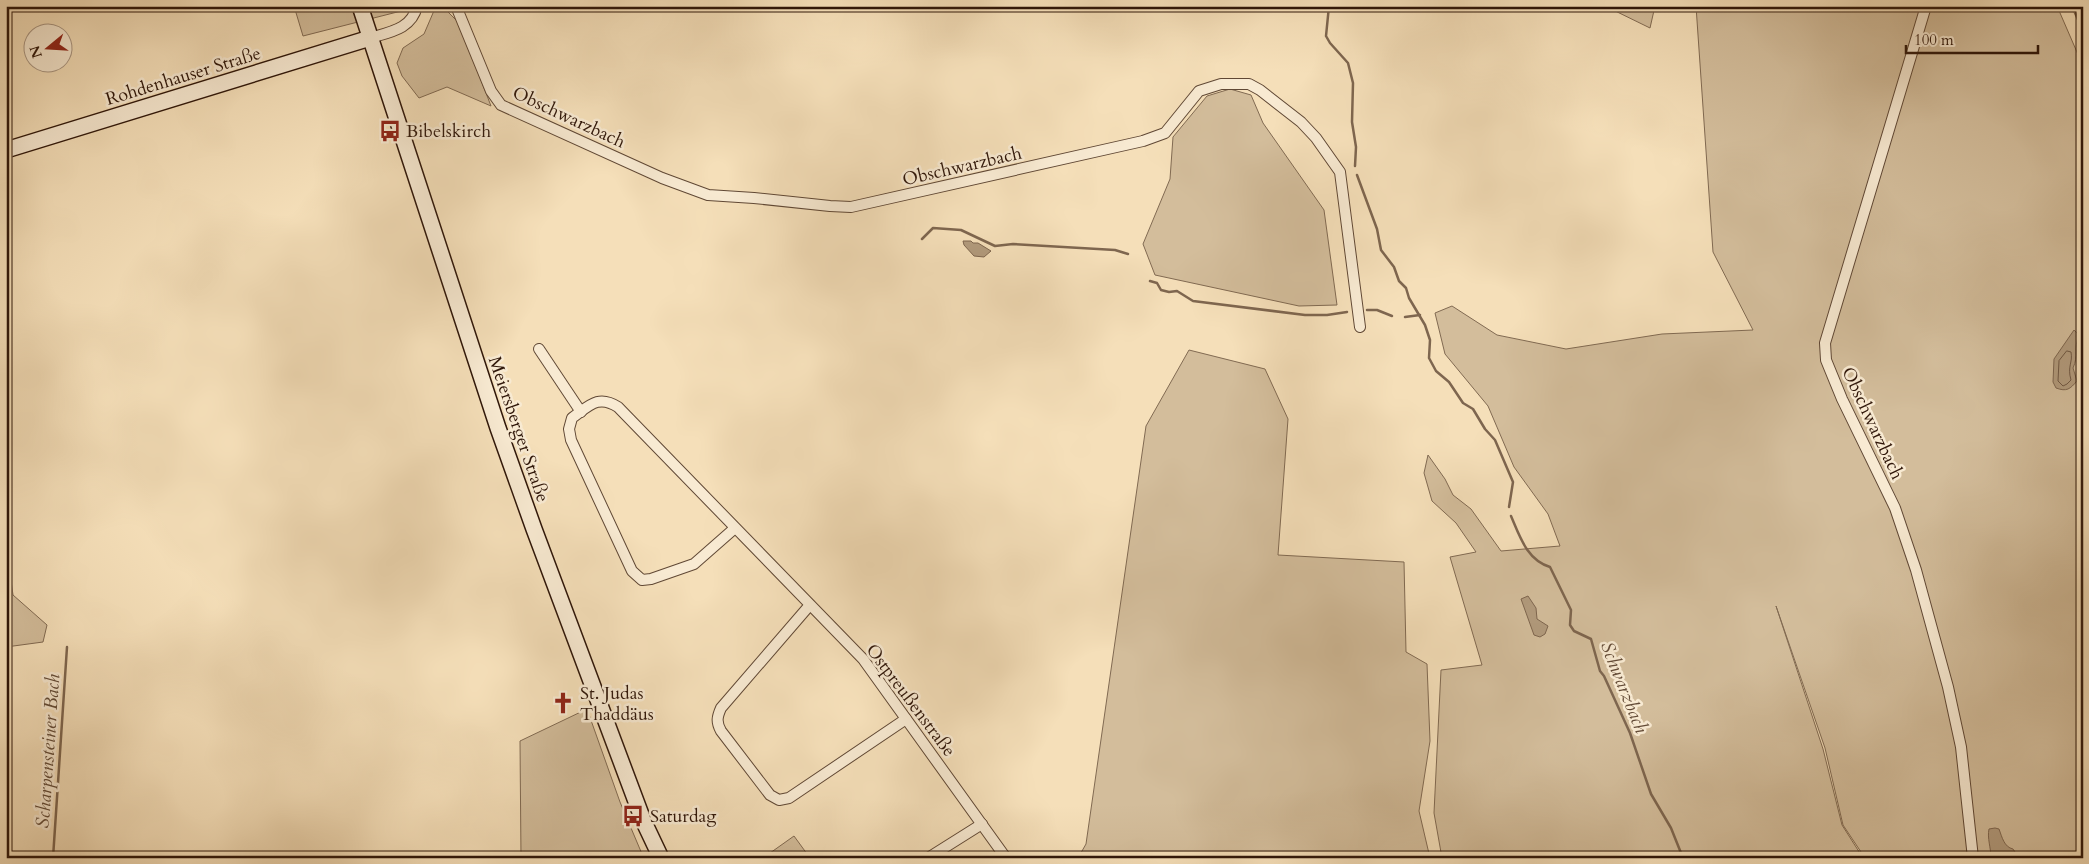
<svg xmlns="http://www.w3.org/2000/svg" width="2089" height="864" viewBox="0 0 2089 864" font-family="Cardo,serif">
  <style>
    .green { fill: #d3bd9b; stroke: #816a52 }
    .water { fill: #b29b7d; stroke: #7e664f }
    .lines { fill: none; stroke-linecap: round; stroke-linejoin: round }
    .shore { stroke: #705843; stroke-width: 1 }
    .stream { stroke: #7e664f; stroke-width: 2.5 }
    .minor-casing { stroke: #604835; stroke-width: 12 }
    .secondary-casing { stroke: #2f1609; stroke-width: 18 }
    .minor { stroke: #f8ead2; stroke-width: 10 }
    .secondary { stroke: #f8ead2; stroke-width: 15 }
    .labels { text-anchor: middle; stroke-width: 5; stroke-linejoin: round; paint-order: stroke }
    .street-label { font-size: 18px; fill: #2f1609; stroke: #f8ead2 }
    .poi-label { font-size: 18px; fill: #2f1609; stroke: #f8ead2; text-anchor: start }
    .water-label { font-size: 19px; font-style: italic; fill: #634b37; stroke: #f8ead2 }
  </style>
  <rect width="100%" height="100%" fill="#f5dfb9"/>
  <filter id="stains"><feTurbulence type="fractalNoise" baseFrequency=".004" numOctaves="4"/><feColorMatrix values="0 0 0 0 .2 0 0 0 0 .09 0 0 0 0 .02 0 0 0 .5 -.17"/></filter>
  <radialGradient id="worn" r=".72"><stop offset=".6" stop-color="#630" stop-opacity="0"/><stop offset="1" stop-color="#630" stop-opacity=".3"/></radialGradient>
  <g class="green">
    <path d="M294 6H409V9L303 36Z"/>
    <path d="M436 6 443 7 459 23 491 106 447 87 419 98 402 76 397 63 403 48 424 34Z"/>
    <path d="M1605 6H1655L1650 28Z"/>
    <path d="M1696 6H2057L2083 66V858H1865L1843 825 1825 748 1776 606 1823 749 1842 825 1863 858H1442L1434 813 1441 670 1482 665 1450 557 1476 552 1456 523 1432 501 1424 473 1428 455 1445 479 1453 495 1471 509 1501 551 1560 546 1548 514 1514 467 1488 406 1445 354 1435 313 1452 306 1497 335 1566 349 1662 334 1753 330 1713 252Z"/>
    <path d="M1230 89 1251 95 1263 123 1324 210 1337 305 1299 306 1155 275 1143 244 1170 179 1173 137 1207 96Z"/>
    <path d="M1189 350 1265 369 1288 419 1278 555 1404 562 1406 652 1427 664 1430 741 1419 811 1430 858H1078L1086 844 1146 426Z"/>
    <path d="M6 545 13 595 47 625 43 642 6 647Z"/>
    <path d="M587 709 620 802 642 854 636 858H521L520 741Z"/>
    <path d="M794 836 810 858H763Z"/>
  </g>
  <g class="water">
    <path d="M963 241H971L973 243H978L991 251 984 257 974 256 964 245Z"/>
    <path d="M2074 330 2079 335C2073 349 2079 355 2073 368L2077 381C2070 389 2067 392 2056 388L2053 382 2054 359Z"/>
    <path d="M1528 596 1536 608 1537 619 1548 626 1545 634 1540 637 1534 635 1521 599Z"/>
    <path d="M1995 828 1999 829C2002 837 2004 847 2013 849L2019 858H1991C1991 848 1987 838 1989 829Z"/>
  </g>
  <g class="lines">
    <path class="shore" d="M2067 351 2071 352C2073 363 2067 366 2071 380L2067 384 2063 386 2058 381 2059 361Z"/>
    <g class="stream">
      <path d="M1329 6 1326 36 1330 43 1348 63 1353 83 1352 122 1356 147 1355 166"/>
      <path d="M2072 6 2083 31"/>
      <path d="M1357 175 1377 229 1381 250 1394 267 1399 281 1406 288 1409 298 1425 325 1430 340 1429 358 1436 371 1449 382 1463 403 1473 409 1485 429 1495 440 1513 482 1509 507"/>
      <path d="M922 239 933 228 961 230 995 246 1013 244 1115 250 1128 254"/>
      <path d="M1150 281 1157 283 1161 290 1169 292 1177 291 1193 301 1305 315H1327L1347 312"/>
      <path d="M1367 310H1377L1392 316"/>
      <path d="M1405 317 1420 315"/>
      <path d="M1511 516C1520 537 1527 560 1550 567L1571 610 1570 625 1574 631 1591 639 1600 671 1604 676 1630 733 1651 794 1671 828 1683 858"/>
      <path d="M53 858 67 647"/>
    </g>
    <g class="minor-casing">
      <g id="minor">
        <path d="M456 6 491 91 501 105 662 178 708 195 754 198 830 206 851 207 1143 141 1165 133 1199 91 1221 84H1249L1260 90 1301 122 1316 138 1340 172 1360 327"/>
        <path d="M1926 6 1825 343 1826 360 1842 399 1895 508 1916 570 1948 687 1961 747 1973 858"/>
        <path d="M370 38C390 32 412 29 417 6"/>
        <path d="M539 349 581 412"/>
        <path d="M735 528 694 564 651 579 642 580 632 571 571 440 569 429 572 418C589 406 598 394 618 407L863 659 1006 858"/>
        <path d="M809 606 721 708C717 717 716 722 721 731L770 795 779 800 789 798 906 719"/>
        <path d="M928 858 982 824"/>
      </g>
    </g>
    <g class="secondary-casing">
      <g id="secondary">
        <path d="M360 6 498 428 534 529 643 820 661 858"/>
        <path d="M6 150 370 38"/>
      </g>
    </g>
    <use href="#minor" class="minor"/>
    <use href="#secondary" class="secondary"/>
  </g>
  <defs>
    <g id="bus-bare" transform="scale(1.725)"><path d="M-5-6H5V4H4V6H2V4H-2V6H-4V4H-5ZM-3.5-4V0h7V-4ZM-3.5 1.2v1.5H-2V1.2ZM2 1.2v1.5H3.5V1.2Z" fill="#8f2418" stroke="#f8ead2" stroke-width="2.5" paint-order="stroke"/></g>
    <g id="church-bare" transform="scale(1.725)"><path d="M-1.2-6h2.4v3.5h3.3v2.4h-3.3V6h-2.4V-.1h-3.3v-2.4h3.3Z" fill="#8f2418" stroke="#f8ead2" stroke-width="2.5" paint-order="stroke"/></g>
  </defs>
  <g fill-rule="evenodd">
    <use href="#bus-bare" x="390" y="131"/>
    <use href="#church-bare" x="563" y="703"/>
    <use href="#bus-bare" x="633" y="816"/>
  </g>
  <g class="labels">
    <g class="street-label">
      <text transform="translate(183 76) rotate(-17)" y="6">Rohdenhauser Straße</text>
      <text transform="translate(569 117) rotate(25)" y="6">Obschwarzbach</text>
      <text transform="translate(962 166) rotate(-13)" y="6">Obschwarzbach</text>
      <text transform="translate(1873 423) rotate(65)" y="6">Obschwarzbach</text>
      <text transform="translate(519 429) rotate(71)" y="6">Meiersberger Straße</text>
      <text transform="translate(911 700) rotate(53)" y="6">Ostpreußenstraße</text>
    </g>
    <g class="poi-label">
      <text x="406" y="137">Bibelskirch</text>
      <text x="580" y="699">St. Judas<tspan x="580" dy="21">Thaddäus</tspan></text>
      <text x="650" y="822">Saturdag</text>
    </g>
    <g class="water-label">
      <text transform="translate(1625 687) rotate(68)" y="7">Schwarzbach</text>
      <text transform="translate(47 751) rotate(-86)" y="7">Scharpensteiner Bach</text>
    </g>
  </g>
  <rect width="2089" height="864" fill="none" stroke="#f5dfb9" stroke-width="25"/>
  <rect x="8" y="8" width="2074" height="849" fill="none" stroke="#2f1609" stroke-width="2.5"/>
  <rect x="12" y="12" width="2064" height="839" fill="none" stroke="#2f1609"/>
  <g transform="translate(48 48) rotate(252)"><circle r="24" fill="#f8ead2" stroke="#a89582"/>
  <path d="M0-4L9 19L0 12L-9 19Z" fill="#8f2418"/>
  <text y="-8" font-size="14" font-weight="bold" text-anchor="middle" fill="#2f1609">N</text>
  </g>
  <path d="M1906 45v8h132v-8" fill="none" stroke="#2f1609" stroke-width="2.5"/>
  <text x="1914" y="45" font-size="15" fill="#2f1609" stroke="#f8ead2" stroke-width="4" paint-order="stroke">100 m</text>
  <rect width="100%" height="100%" filter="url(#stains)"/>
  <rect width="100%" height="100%" fill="url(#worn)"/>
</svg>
